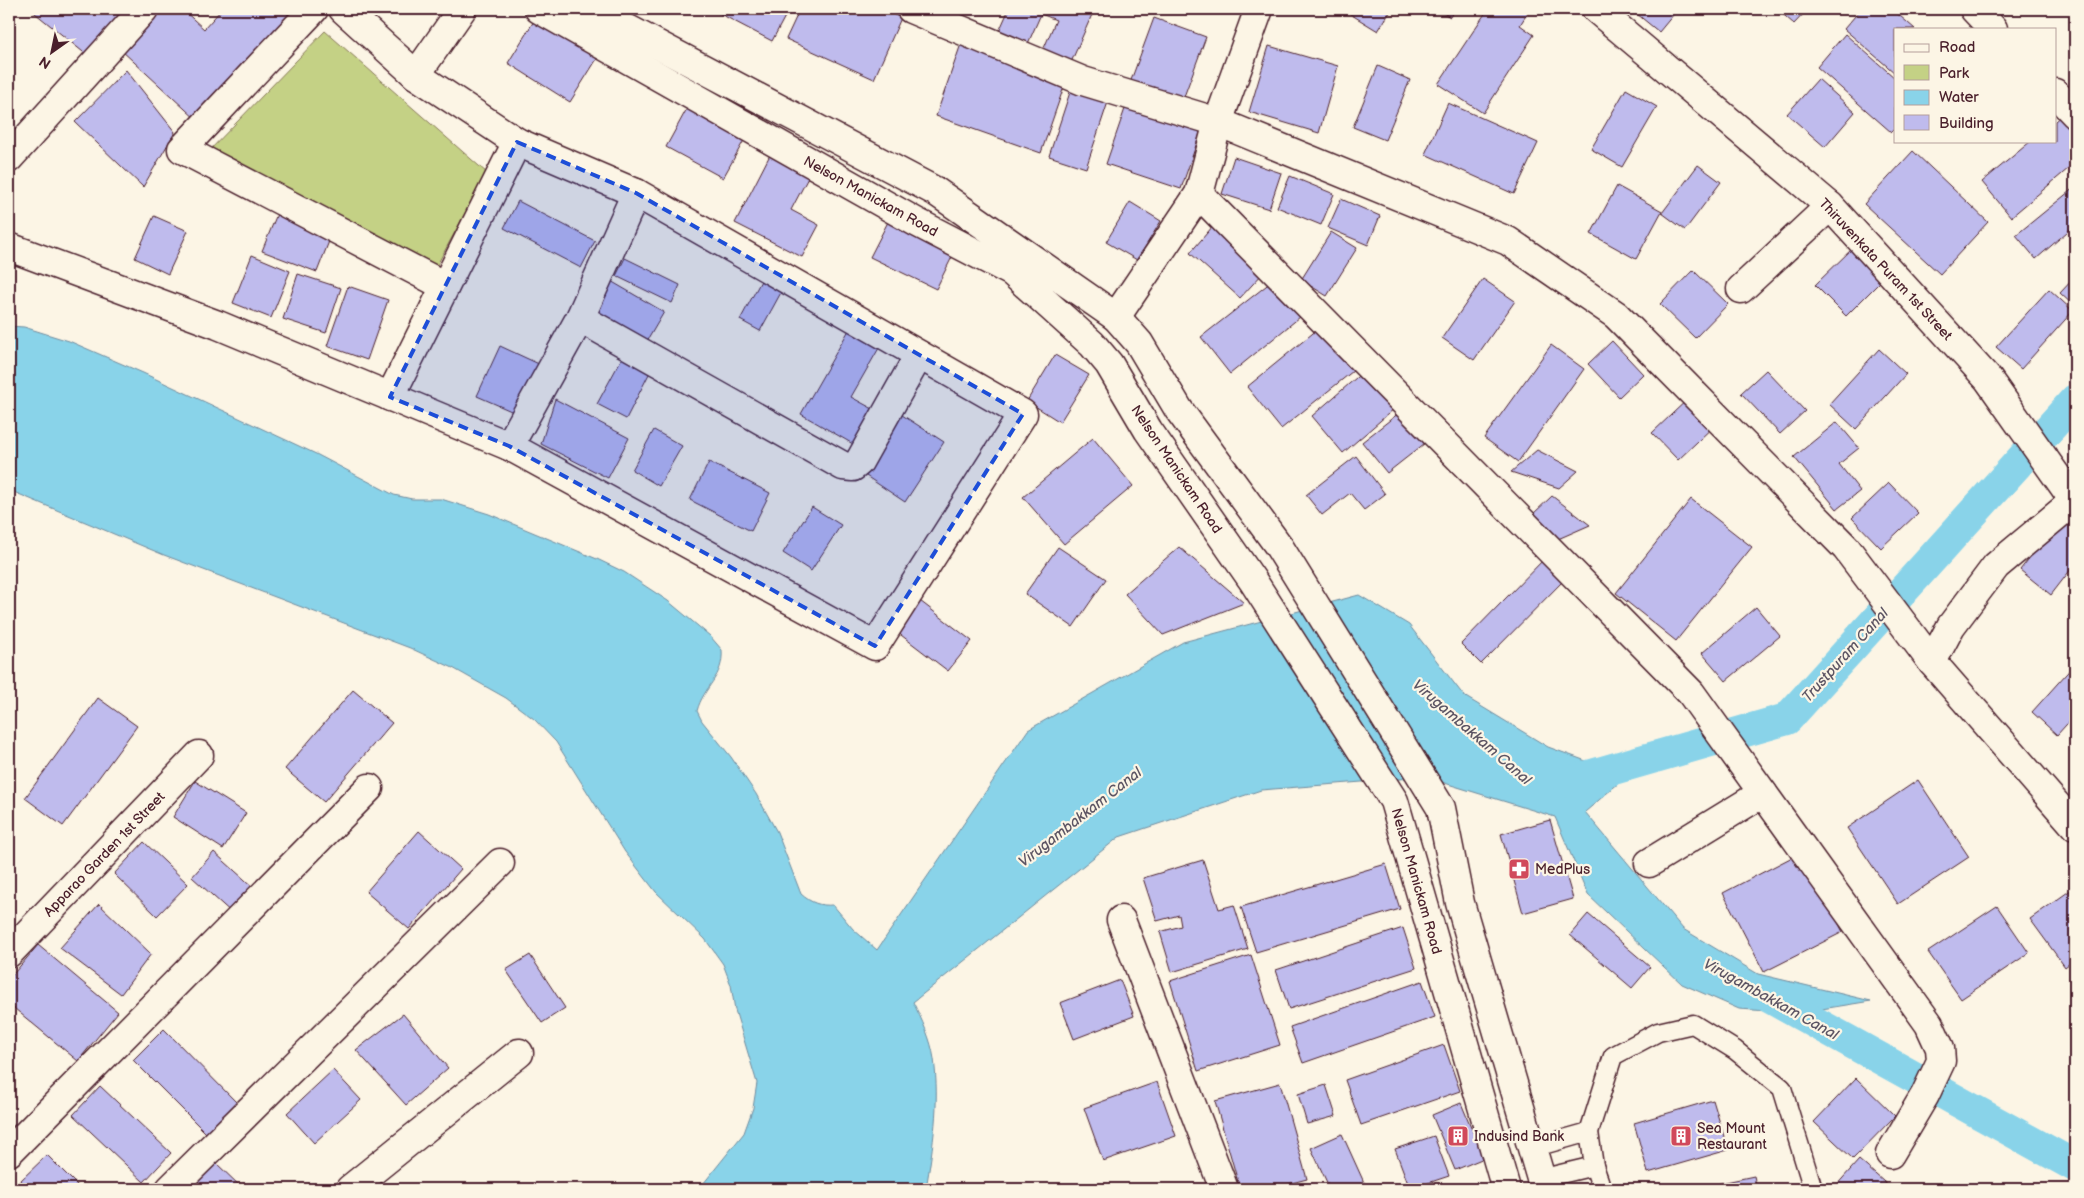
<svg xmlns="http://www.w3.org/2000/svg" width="2084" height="1198" viewBox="0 0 2084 1198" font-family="'Balsamiq Sans',sans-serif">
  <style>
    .green { fill: #c4d185; stroke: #877858 }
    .water { fill: #89d3e9; stroke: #708b9d }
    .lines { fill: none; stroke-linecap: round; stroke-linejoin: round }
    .canal { stroke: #89d3e9; stroke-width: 32 }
    .building { fill: #bfbbed; stroke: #4a1f2b }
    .service-casing { stroke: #4a1f2b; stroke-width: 21 }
    .minor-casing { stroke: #4a1f2b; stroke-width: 31 }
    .secondary-casing { stroke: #4a1f2b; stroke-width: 31 }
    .service { stroke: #fcf5e5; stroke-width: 18 }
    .minor { stroke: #fcf5e5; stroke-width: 28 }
    .secondary { stroke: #fcf5e5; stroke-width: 28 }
    .marked { fill: #1d4ed8; fill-opacity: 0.2; stroke: #1d4ed8; stroke-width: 4; stroke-dasharray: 10 6; stroke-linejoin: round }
    .labels { text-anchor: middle; stroke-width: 4.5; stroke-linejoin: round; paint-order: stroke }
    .street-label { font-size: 14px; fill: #4a1f2b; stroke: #fcf5e5 }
    .poi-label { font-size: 14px; fill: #4a1f2b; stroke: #fcf5e5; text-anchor: start }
    .water-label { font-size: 15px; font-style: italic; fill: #5d5564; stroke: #fcf5e5 }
  </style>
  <rect width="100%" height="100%" fill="#fcf5e5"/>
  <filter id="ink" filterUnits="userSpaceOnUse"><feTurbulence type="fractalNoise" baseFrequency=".02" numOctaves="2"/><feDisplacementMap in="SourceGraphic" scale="10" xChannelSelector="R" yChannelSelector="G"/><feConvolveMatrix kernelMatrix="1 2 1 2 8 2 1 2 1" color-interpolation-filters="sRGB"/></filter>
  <g filter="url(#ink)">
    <path class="green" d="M325 31 487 173 431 276 207 153Z"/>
    <path class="water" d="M9 326 24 327 69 341 143 373 316 454 394 495 412 499H441L489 514 597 559 624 572 668 601 710 636 722 650C724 678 704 685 697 711L702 721 731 757 756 794 777 832 801 894C811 903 820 906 833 905L853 929 877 950 1028 730 1183 642 1359 595 1409 625 1464 696 1548 747 1627 776 1585 812 1683 929 1758 974 1871 1001 1797 1013 1739 1009 1682 984 1588 895 1555 817 1425 777 1261 790 1119 837 913 1002C922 1020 931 1039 934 1059 940 1103 933 1146 926 1189H699L744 1133 753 1108 757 1083 735 1010 731 985 723 964 705 939 656 892 625 852 556 742 534 719 506 698 451 667 410 648 164 555 9 490Z"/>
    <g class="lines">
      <g class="canal">
        <path d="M1568 782 1787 719 2075 400"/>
        <path d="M1760 992 2075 1166"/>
      </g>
    </g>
    <g class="building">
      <path d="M30 9H126L88 56Z"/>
      <path d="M159 9H182L204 29 222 9H283L292 17 198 121 121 50Z"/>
      <path d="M711 9H789L772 41Z"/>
      <path d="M800 9H881L901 18 874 79 786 39Z"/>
      <path d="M1009 9H1091L1094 10 1069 67 1041 55 1056 20 1041 14 1026 48 997 36Z"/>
      <path d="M1342 9H1392L1378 31Z"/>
      <path d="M1437 9H1455L1450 17Z"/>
      <path d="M1488 9H1530L1520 25 1534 35 1483 113 1438 84Z"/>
      <path d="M1631 9H1678L1659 32Z"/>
      <path d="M1777 9H1808L1794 24Z"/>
      <path d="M1861 9H1892L1915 29H1895V73L1844 29Z"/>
      <path d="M537 16 600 54 570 102 508 63Z"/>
      <path d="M1154 18 1206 37 1182 102 1130 83Z"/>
      <path d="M1845 34 1895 78V128L1891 132 1817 67Z"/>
      <path d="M962 41 1067 78 1041 153 936 116Z"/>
      <path d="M1269 46 1338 66 1319 133 1249 112Z"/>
      <path d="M1378 66 1410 80 1385 140 1353 127Z"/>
      <path d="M126 70 175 132 143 187 75 122Z"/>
      <path d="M1818 79 1855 112 1825 147 1787 114Z"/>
      <path d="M1073 83 1110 96 1086 168 1049 156Z"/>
      <path d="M1626 89 1657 107 1622 167 1591 149Z"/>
      <path d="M1128 100 1203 125 1181 189 1106 164Z"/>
      <path d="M690 103 747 135 723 178 666 147Z"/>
      <path d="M1448 103 1538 143 1514 194 1425 154Z"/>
      <path d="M2062 115 2075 130V163L2011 217 1982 182 2031 141H2055V121Z"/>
      <path d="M772 151 811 172 791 210 819 225 802 257 735 223Z"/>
      <path d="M1913 151 1988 222 1940 274 1864 204Z"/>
      <path d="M1234 157 1281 173 1269 209 1222 194Z"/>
      <path d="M1698 165 1721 182 1685 230 1662 213Z"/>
      <path d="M1290 176 1334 194 1321 225 1277 207Z"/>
      <path d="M1617 186 1662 211 1636 259 1591 234Z"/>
      <path d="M2075 187V225L2036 259 2016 235Z"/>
      <path d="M1341 199 1380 216 1368 245 1328 228Z"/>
      <path d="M518 201 595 241 581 268 504 228Z"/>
      <path d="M1130 202 1161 221 1137 260 1106 242Z"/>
      <path d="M279 209 333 231 317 272 262 251Z"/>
      <path d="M154 216 188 231 168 274 135 258Z"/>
      <path d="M891 216 956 249 936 289 870 257Z"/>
      <path d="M1213 226 1264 272 1240 298 1190 253Z"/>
      <path d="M1331 232 1357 248 1327 296 1301 280Z"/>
      <path d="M1855 246 1886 276 1846 316 1815 285Z"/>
      <path d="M252 255 290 271 271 318 233 303Z"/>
      <path d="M625 258 680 285 672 303 616 276Z"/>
      <path d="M1693 270 1728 304 1695 338 1660 304Z"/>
      <path d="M298 274 341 288 326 333 283 319Z"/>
      <path d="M763 277 784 287 760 331 740 320Z"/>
      <path d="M2075 277V307L2060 293Z"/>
      <path d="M1483 279 1515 301 1474 360 1442 338Z"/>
      <path d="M609 280 664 312 647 341 592 310Z"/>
      <path d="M1271 282 1300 317 1230 374 1201 337Z"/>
      <path d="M348 286 388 300 367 360 327 346Z"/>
      <path d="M2049 289 2073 311 2021 369 1996 347Z"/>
      <path d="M1318 329 1353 371 1281 429 1247 387Z"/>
      <path d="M849 330 879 348 851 397 873 409 853 444 801 414Z"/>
      <path d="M1612 341 1643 374 1619 397 1588 364Z"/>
      <path d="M1551 345 1584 369 1518 462 1484 438Z"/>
      <path d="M500 346 541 365 518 414 477 396Z"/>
      <path d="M1879 349 1906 374 1856 429 1829 404Z"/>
      <path d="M1055 355 1089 375 1060 422 1027 401Z"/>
      <path d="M622 358 650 372 626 419 597 404Z"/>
      <path d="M1766 370 1805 411 1780 434 1741 393Z"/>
      <path d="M1364 371 1395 408 1343 453 1312 416Z"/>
      <path d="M1691 396 1717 423 1678 460 1652 433Z"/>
      <path d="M555 399 629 438 608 478 541 444Z"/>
      <path d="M1404 409 1429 440 1387 473 1362 442Z"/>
      <path d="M902 415 944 442 905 502 863 474Z"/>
      <path d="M1837 422 1859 448 1839 464 1860 491 1837 509 1794 457Z"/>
      <path d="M654 430 682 446 659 486 632 470Z"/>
      <path d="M1093 438 1133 486 1064 544 1023 497Z"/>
      <path d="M1537 450 1578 471 1559 488 1511 472Z"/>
      <path d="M1356 456 1385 494 1364 510 1350 493 1322 515 1306 495Z"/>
      <path d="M709 462 770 493 751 531 690 500Z"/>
      <path d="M1889 483 1918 513 1881 548 1852 518Z"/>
      <path d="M1552 496 1590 525 1558 539 1533 514Z"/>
      <path d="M1691 499 1752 547 1676 641 1616 593Z"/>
      <path d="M812 507 841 525 811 571 783 553Z"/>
      <path d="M2061 518 2075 530V564L2051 595 2020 570Z"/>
      <path d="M1058 547 1106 579 1073 627 1025 594Z"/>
      <path d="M1179 547 1244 603 1163 635 1125 594Z"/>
      <path d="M1548 555 1569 575 1481 664 1461 644Z"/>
      <path d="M920 601 972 641 948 671 897 632Z"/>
      <path d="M1756 607 1780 636 1726 681 1702 653Z"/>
      <path d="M2075 664V715L2057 735 2032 712Z"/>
      <path d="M353 690 392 723 324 802 285 769Z"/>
      <path d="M98 698 137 726 63 826 25 798Z"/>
      <path d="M1918 780 1969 857 1898 904 1847 828Z"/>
      <path d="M195 781 246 813 223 849 173 817Z"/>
      <path d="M1550 820 1573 899 1523 913 1501 834Z"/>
      <path d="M419 831 461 869 409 929 366 892Z"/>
      <path d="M144 842 188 884 157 916 114 874Z"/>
      <path d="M214 852 255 889 233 914 192 877Z"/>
      <path d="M1802 852 1843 932 1764 972 1723 893Z"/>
      <path d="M1203 860 1219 909 1234 905 1248 949 1172 972 1160 932 1181 926 1179 915 1157 921 1143 878Z"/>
      <path d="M1386 864 1400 909 1256 952 1241 907Z"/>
      <path d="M2075 887V959L2065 967 2030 919Z"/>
      <path d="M99 904 151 954 121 994 60 948Z"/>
      <path d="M1997 906 2029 953 1961 999 1928 952Z"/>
      <path d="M1588 914 1650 967 1632 988 1570 935Z"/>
      <path d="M1403 928 1416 968 1289 1009 1276 970Z"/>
      <path d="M38 945 118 1012 78 1061 9 1004V979Z"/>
      <path d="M530 955 565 1008 542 1023 506 970Z"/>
      <path d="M1251 955 1280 1045 1198 1071 1170 981Z"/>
      <path d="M1120 980 1134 1016 1074 1039 1060 1003Z"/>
      <path d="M1422 981 1435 1017 1303 1063 1290 1027Z"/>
      <path d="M403 1014 448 1068 406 1105 356 1050Z"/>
      <path d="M164 1029 239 1105 208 1135 133 1060Z"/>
      <path d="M1444 1045 1460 1091 1361 1125 1345 1080Z"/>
      <path d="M333 1070 361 1100 314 1143 287 1113Z"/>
      <path d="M1856 1078 1895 1116 1853 1159 1814 1122Z"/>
      <path d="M1157 1082 1176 1136 1103 1161 1084 1108Z"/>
      <path d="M1280 1083 1307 1179 1269 1189H1240L1215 1101Z"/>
      <path d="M1326 1085 1336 1116 1307 1124 1298 1094Z"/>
      <path d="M100 1086 171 1153 144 1182 73 1115Z"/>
      <path d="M1713 1100 1728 1150 1648 1173 1634 1123Z"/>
      <path d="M1461 1103 1484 1158 1455 1170 1432 1115Z"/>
      <path d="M1342 1134 1367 1189H1330L1311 1148Z"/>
      <path d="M1434 1136 1449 1176 1410 1189 1395 1149Z"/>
      <path d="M47 1155 81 1189H27L19 1182Z"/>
      <path d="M1859 1160 1892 1189H1836L1834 1188Z"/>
      <path d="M214 1161 243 1189H205L195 1180Z"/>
      <path d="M1754 1176 1757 1189H1708L1707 1186Z"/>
    </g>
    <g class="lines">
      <g class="service-casing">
        <g id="service">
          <path d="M1532 1148 1589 1132"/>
          <path d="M1540 1179 1594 1166"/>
          <path d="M1602 1189 1594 1166 1589 1132 1613 1056 1658 1032 1693 1024 1735 1050 1782 1088 1813 1189"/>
        </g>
      </g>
      <g class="minor-casing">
        <g id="minor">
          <path d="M314 9 182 149 445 286"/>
          <path d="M911 9 1083 81 1218 122 1508 241 1616 315 1846 548 1932 662 2075 826"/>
          <path d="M1596 9 1830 206 1988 379 2075 502"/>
          <path d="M1974 9 1993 29"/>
          <path d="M416 75 462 9"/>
          <path d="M2055 93 2075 114"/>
          <path d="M9 158 144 9"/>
          <path d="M1199 194 1691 693 1929 1024 1940 1048 1941 1061 1925 1095 1890 1154"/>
          <path d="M9 247 218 325 509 446 875 646 1023 414 636 193 517 142 416 75 343 9"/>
          <path d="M1741 289 1830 206"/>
          <path d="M1116 317 1199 194 1218 122 1259 9"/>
          <path d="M580 318 843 466 853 467 859 462 919 355"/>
          <path d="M390 397 517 142"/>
          <path d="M509 446 580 318 636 193"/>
          <path d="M1932 662 1951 626 1996 566 2074 501"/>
          <path d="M1649 863 1763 793"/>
          <path d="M1121 920 1224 1189"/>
          <path d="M9 953 199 755"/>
          <path d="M9 1152 369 788"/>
          <path d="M170 1189 500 863"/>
          <path d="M350 1189 519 1053"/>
        </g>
      </g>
      <g class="secondary-casing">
        <g id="secondary">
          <path d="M539 9 916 222 1012 272 1092 344 1109 364 1148 430 1253 581 1394 801 1506 1189"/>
          <path d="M590 9 935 191 1116 317 1139 343 1179 410 1278 545 1441 808 1460 903 1544 1189"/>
        </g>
      </g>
      <use href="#service" class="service"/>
      <use href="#minor" class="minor"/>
      <use href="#secondary" class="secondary"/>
    </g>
  </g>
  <path class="marked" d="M517 142 636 193 1023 414 875 646 509 446 390 397Z"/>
  <defs>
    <g id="pharmacy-square" transform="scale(1.125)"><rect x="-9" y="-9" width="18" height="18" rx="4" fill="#d1495b" stroke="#fcf5e5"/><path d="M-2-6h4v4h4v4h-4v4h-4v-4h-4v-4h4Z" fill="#fff"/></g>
    <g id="building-square" transform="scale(1.125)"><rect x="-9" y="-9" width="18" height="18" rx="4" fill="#d1495b" stroke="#fcf5e5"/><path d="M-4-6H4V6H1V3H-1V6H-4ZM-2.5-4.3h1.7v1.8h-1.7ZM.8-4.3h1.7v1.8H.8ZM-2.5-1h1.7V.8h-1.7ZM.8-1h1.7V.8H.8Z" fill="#fff"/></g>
  </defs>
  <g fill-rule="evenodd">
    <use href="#pharmacy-square" x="1519" y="869"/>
    <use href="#building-square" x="1458" y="1136"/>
    <use href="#building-square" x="1681" y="1136"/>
  </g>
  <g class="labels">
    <g class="street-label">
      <text transform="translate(871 196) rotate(29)" y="5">Nelson Manickam Road</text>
      <text transform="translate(1886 269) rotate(47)" y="5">Thiruvenkata Puram 1st Street</text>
      <text transform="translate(1177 469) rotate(56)" y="5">Nelson Manickam Road</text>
      <text transform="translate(104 854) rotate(-46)" y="5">Apparao Garden 1st Street</text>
      <text transform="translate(1417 881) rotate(74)" y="5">Nelson Manickam Road</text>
    </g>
    <g class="poi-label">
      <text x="1535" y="874">MedPlus</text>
      <text x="1697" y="1133">Sea Mount<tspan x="1697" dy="16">Restaurant</tspan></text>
      <text x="1474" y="1141">Indusind Bank</text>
    </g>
    <g class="water-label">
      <text transform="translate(1845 655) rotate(-48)" y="5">Trustpuram Canal</text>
      <text transform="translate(1472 732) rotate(41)" y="5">Virugambakkam Canal</text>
      <text transform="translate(1080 817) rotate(-38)" y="5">Virugambakkam Canal</text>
      <text transform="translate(1771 999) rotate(29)" y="5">Virugambakkam Canal</text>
    </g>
  </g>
  <rect width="2084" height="1198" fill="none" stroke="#fcf5e5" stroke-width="30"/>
  <rect x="15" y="15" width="2054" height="1168" fill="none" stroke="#4a1f2b" stroke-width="2" filter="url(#ink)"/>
  <rect x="1894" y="28" width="162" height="115" fill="#fcf5e5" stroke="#b59f9b"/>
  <rect x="1904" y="44" width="25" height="8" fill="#fcf5e5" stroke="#b59f9b"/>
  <text x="1939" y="52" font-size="15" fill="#4a1f2b">Road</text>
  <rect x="1904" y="65" width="25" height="15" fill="#c4d185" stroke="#b59f9b"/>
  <text x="1939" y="78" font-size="15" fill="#4a1f2b">Park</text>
  <rect x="1904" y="90" width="25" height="15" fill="#89d3e9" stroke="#b59f9b"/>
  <text x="1939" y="102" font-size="15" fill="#4a1f2b">Water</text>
  <rect x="1904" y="115" width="25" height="15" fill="#bfbbed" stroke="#b59f9b"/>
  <text x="1939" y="128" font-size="15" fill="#4a1f2b">Building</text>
  <g transform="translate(52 52) rotate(213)" stroke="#fcf5e5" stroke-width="4" paint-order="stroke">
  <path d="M0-4L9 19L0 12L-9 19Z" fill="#4a1f2b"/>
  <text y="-8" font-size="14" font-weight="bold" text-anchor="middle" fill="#4a1f2b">N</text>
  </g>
</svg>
